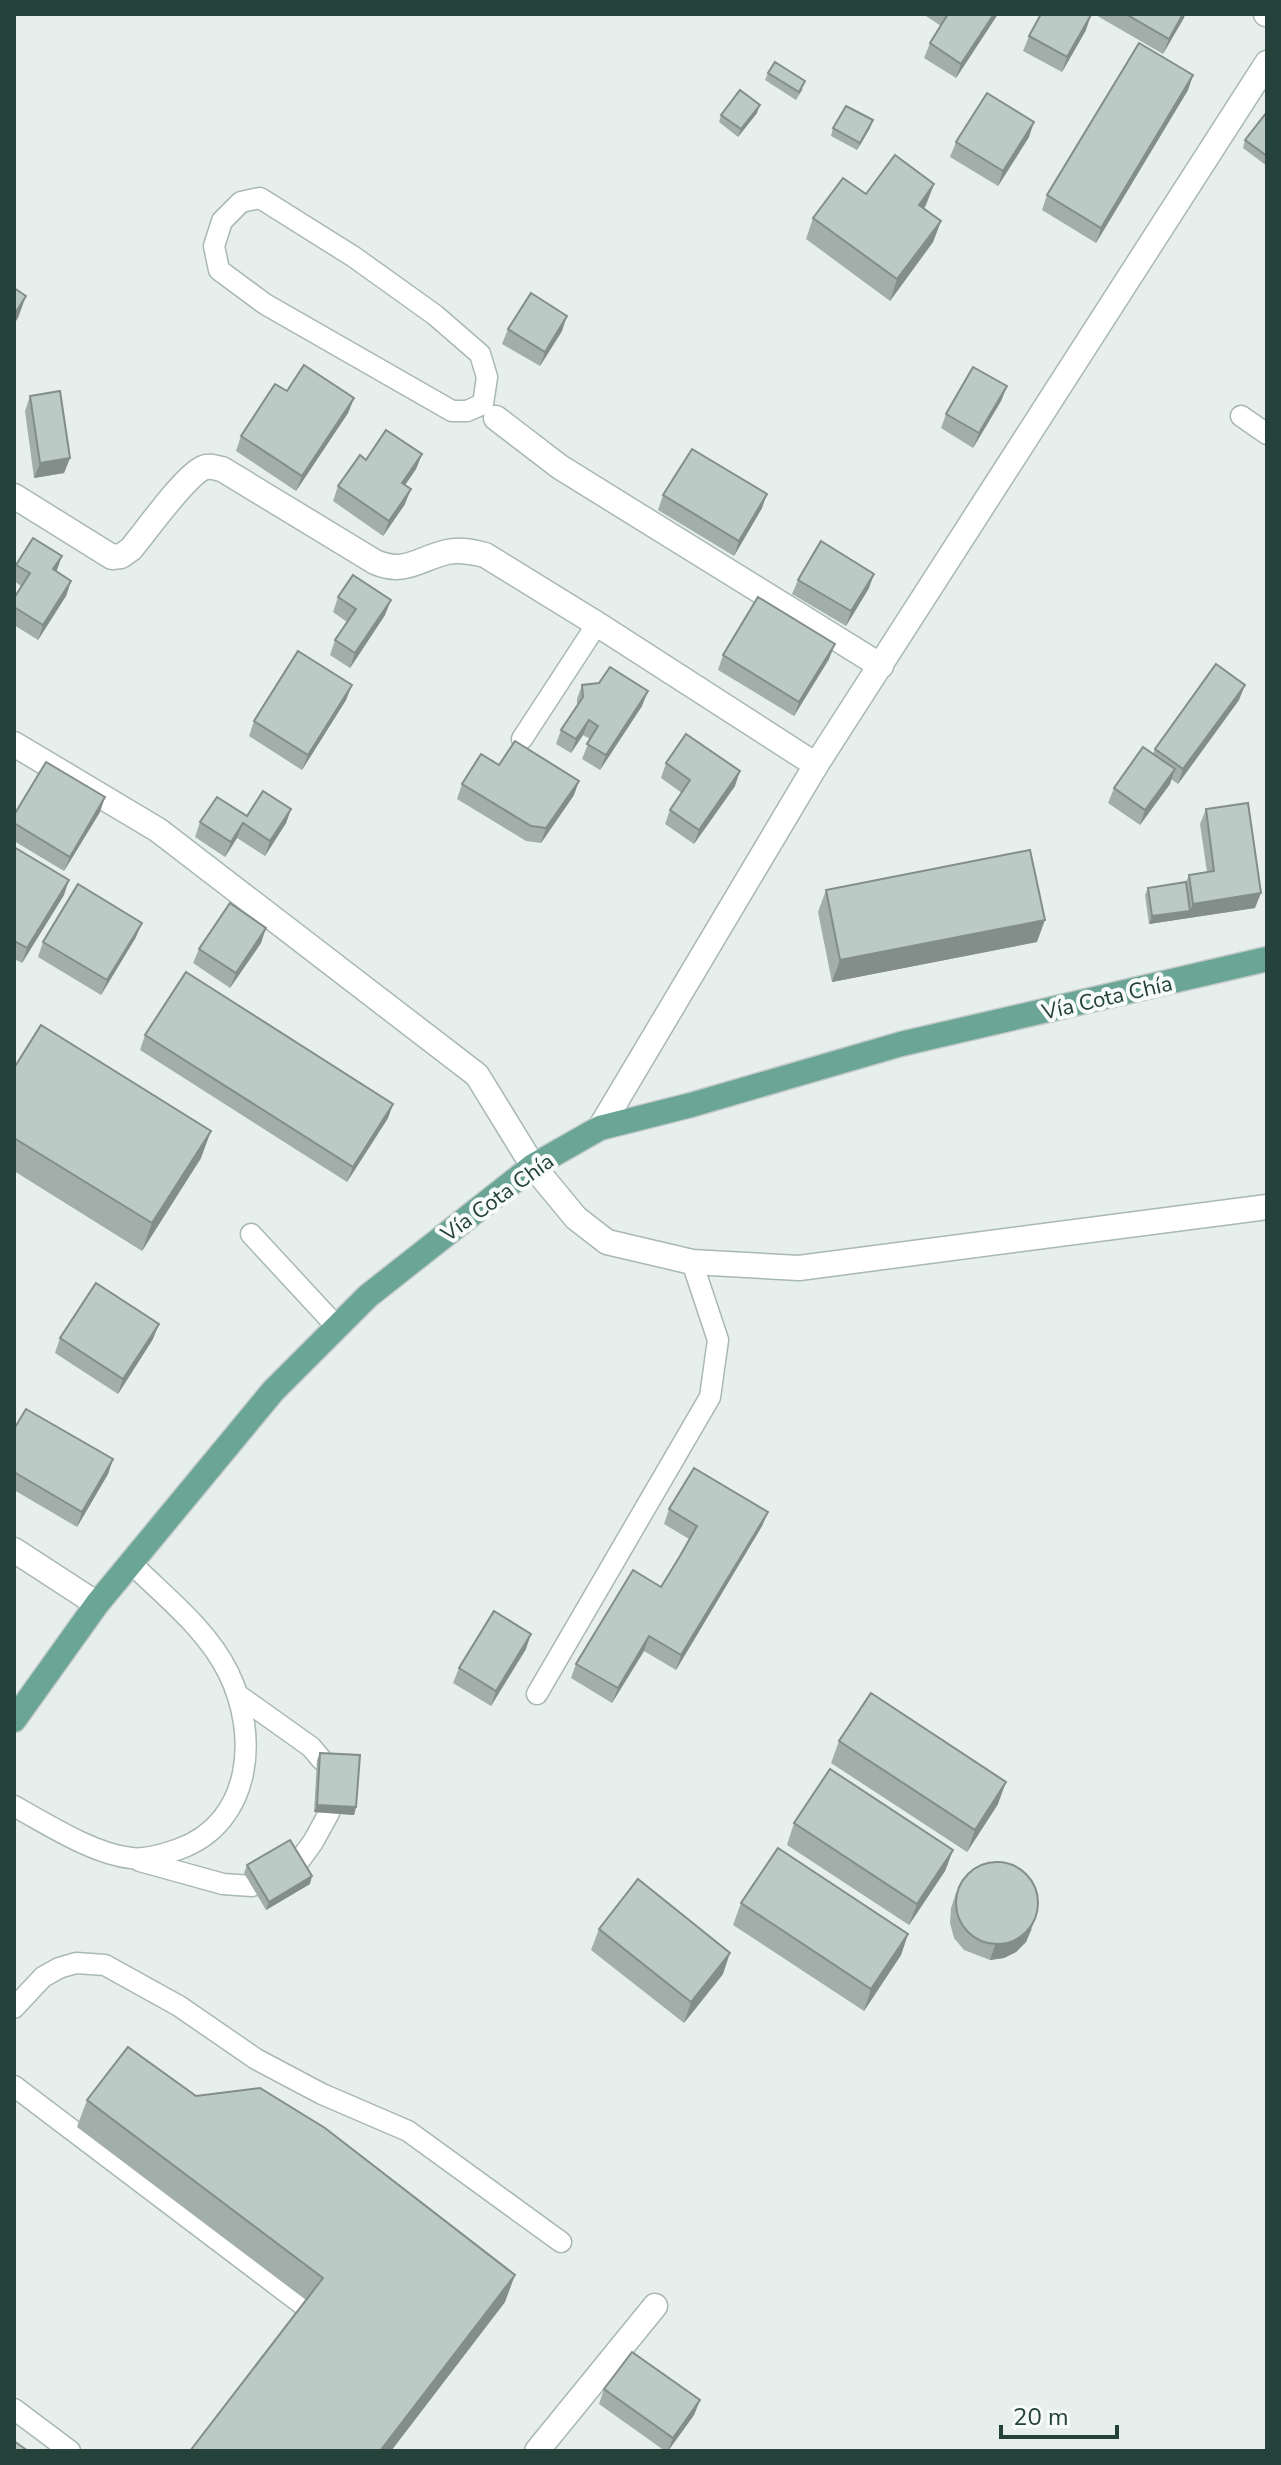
<svg xmlns="http://www.w3.org/2000/svg" width="1281" height="2465" viewBox="0 0 1281 2465" font-family="'Nunito Sans',sans-serif">
  <style>
    .lines { fill: none; stroke-linecap: round; stroke-linejoin: round }
    .service-casing { stroke: #a8b8b2; stroke-width: 23 }
    .minor-casing { stroke: #a8b8b2; stroke-width: 27 }
    .primary-casing { stroke: #c2cac8; stroke-width: 27 }
    .service { stroke: #fff; stroke-width: 20 }
    .minor { stroke: #fff; stroke-width: 24 }
    .primary { stroke: #6aa596; stroke-width: 24 }
    .wall { fill: #a1aea9 }
    .shaded-wall { fill: #838d89 }
    .building { fill: #bbcac4; stroke: #838d89; stroke-width: 2 }
    .labels { text-anchor: middle; stroke-width: 8; stroke-linejoin: round; paint-order: stroke }
    .street-label { font-size: 22px; fill: #24423a; stroke: #f7fbf9 }
  </style>
  <rect width="100%" height="100%" fill="#e6efeb"/>
  <g class="lines">
    <g class="service-casing">
      <g id="service">
        <path d="M260 198 354 257 435 315 480 354 487 377 483 404 467 411H452L265 304 219 270 214 246 222 221 241 202Z"/>
        <path d="M1241 416 1267 434"/>
        <path d="M522 739 597 624"/>
        <path d="M251 1234 337 1327"/>
        <path d="M537 1694 710 1397 718 1340 692 1262"/>
        <path d="M238 1695 311 1747 322 1760"/>
        <path d="M14 1806C47 1824 93 1854 131 1858 146 1860 165 1854 179 1849 253 1822 259 1734 228 1672 207 1629 164 1596 131 1563"/>
        <path d="M140 1861 223 1884 252 1886"/>
        <path d="M297 1864 313 1842 329 1813"/>
        <path d="M14 2008 43 1977 59 1968 76 1963 105 1965 179 2006 256 2059 322 2094 408 2131 561 2242"/>
        <path d="M14 2086 315 2314 309 2324"/>
        <path d="M14 2409 70 2451"/>
      </g>
    </g>
    <g class="minor-casing">
      <g id="minor">
        <path d="M1266 14H1267"/>
        <path d="M496 418 560 467 881 666"/>
        <path d="M14 496 112 557 121 556 131 549C147 530 184 477 203 468 209 465 216 468 222 469L375 562C405 575 418 559 447 552 460 549 473 552 485 555L597 624 816 765 600 1128"/>
        <path d="M14 744 158 830 477 1075 533 1166 576 1218 607 1242 692 1262 799 1268 1267 1207"/>
        <path d="M816 765 1267 63"/>
        <path d="M14 1550 97 1604"/>
        <path d="M537 2451 655 2306"/>
      </g>
    </g>
    <g class="primary-casing">
      <path id="primary" d="M14 1720 97 1604 273 1391 368 1296 533 1166 600 1128 691 1105 901 1044 1267 959"/>
    </g>
    <use href="#service" class="service"/>
    <use href="#minor" class="minor"/>
    <use href="#primary" class="primary"/>
  </g>
  <g class="wall">
    <path d="M923 14H998L956 78 924 58 930 43 941 26Z"/>
    <path d="M1094 14H1185L1163 54Z"/>
    <path d="M1086 30 1062 72 1023 51 1029 36Z"/>
    <path d="M768 73 803 89 796 100 765 80Z"/>
    <path d="M1193 75 1188 90 1096 243 1042 210 1047 195Z"/>
    <path d="M757 113 738 137 719 122 721 115Z"/>
    <path d="M1267 113V166L1243 148 1245 140Z"/>
    <path d="M833 128H870L857 150 831 136Z"/>
    <path d="M1029 137 998 186 950 157 956 142Z"/>
    <path d="M934 184 924 209 941 221 933 242 890 301 806 239 813 218 866 194Z"/>
    <path d="M508 329 562 331 540 366 502 344Z"/>
    <path d="M1007 386 1001 401 973 448 941 428 946 414Z"/>
    <path d="M287 391 354 398 348 413 296 491 236 451 241 436Z"/>
    <path d="M30 396 70 458 64 473 34 478 25 411Z"/>
    <path d="M422 454 416 469 405 485V504L383 536 333 501 338 486 366 460Z"/>
    <path d="M663 495 762 508 734 556 658 510Z"/>
    <path d="M16 565 56 571 71 581 66 596 38 640 14 625V598L21 586 14 581V571Z"/>
    <path d="M798 580 869 588 846 626 792 594Z"/>
    <path d="M338 597 385 615 350 668 330 655 335 640 347 622 333 612Z"/>
    <path d="M723 655 829 659 794 716 718 670Z"/>
    <path d="M582 685 642 706 600 770 582 759 590 739 583 735 571 753 556 744 561 730 577 706V699Z"/>
    <path d="M346 700 302 770 249 736 254 721Z"/>
    <path d="M1239 700 1178 784 1171 779 1170 784 1140 825 1108 803 1114 788 1153 754 1155 749Z"/>
    <path d="M666 763 735 786 694 844 665 824 670 810 682 793 661 778Z"/>
    <path d="M499 765 574 795 541 843 526 841 457 799 462 784Z"/>
    <path d="M291 809 286 823 265 856 237 838 225 857 195 837 200 822Z"/>
    <path d="M1206 809 1255 908 1149 924 1145 895 1148 888 1186 882 1189 875 1207 872 1200 824Z"/>
    <path d="M100 812 64 871 14 841V815Z"/>
    <path d="M14 847 64 895 22 963 14 959Z"/>
    <path d="M826 890 1037 942 832 982 818 912Z"/>
    <path d="M136 937 101 995 38 957 43 942Z"/>
    <path d="M261 943 230 988 193 963 199 949Z"/>
    <path d="M145 1035 393 1104 388 1118 347 1182 140 1050Z"/>
    <path d="M14 1068 201 1158 142 1251 14 1171Z"/>
    <path d="M60 1338 153 1339 118 1394 55 1353Z"/>
    <path d="M14 1429 113 1459 108 1474 77 1527 14 1490Z"/>
    <path d="M669 1509 768 1512 762 1526 676 1670 644 1651 612 1703 571 1678 576 1664 661 1587 689 1539 664 1524Z"/>
    <path d="M526 1649 491 1706 453 1683 459 1668Z"/>
    <path d="M839 1741 998 1804 967 1852 831 1763Z"/>
    <path d="M320 1753 356 1807 354 1815 314 1812 317 1760Z"/>
    <path d="M794 1823 953 1850 945 1871 909 1925 787 1845Z"/>
    <path d="M247 1865 310 1884 266 1910 244 1873Z"/>
    <path d="M956 1893 1032 1929 1026 1942 1016 1952 1004 1958 990 1960 964 1950 954 1938 950 1923 951 1908Z"/>
    <path d="M741 1903 908 1934 901 1955 864 2011 733 1925Z"/>
    <path d="M599 1929 723 1974 684 2023 591 1950Z"/>
    <path d="M196 2096 505 2302 391 2451H190L306 2300 77 2127 87 2100Z"/>
    <path d="M604 2389 700 2400 694 2415 668 2451H665L599 2404Z"/>
  </g>
  <g class="shaded-wall">
    <path d="M994 14H998L956 78 961 64Z"/>
    <path d="M1183 14H1185L1184 18 1163 54 1169 39Z"/>
    <path d="M1091 15 1086 30 1062 72 1067 57Z"/>
    <path d="M1193 75 1188 90 1096 243 1101 228Z"/>
    <path d="M760 105 757 113 738 137 741 129Z"/>
    <path d="M873 120 870 128 857 150 860 143Z"/>
    <path d="M1034 122 1029 137 998 186 1003 171Z"/>
    <path d="M934 184 926 205 911 226 919 205Z"/>
    <path d="M941 221 933 242 890 301 897 279Z"/>
    <path d="M26 296 18 318 14 324V315Z"/>
    <path d="M567 316 562 331 540 366 545 352Z"/>
    <path d="M1007 386 1001 401 973 448 979 433Z"/>
    <path d="M354 398 348 413 296 491 302 476Z"/>
    <path d="M422 454 416 469 396 498 402 483Z"/>
    <path d="M70 458 64 473 34 478 40 463Z"/>
    <path d="M411 489 405 504 383 536 389 521Z"/>
    <path d="M767 494 762 508 734 556 739 541Z"/>
    <path d="M62 556 57 570 48 584 53 569Z"/>
    <path d="M874 574 869 588 846 626 851 611Z"/>
    <path d="M71 581 66 596 38 640 43 625Z"/>
    <path d="M391 600 385 615 350 668 355 653Z"/>
    <path d="M835 644 829 659 794 716 799 702Z"/>
    <path d="M352 685 346 700 302 770 308 755Z"/>
    <path d="M1245 685 1239 700 1178 784 1183 769Z"/>
    <path d="M648 691 642 706 600 770 606 755Z"/>
    <path d="M589 720 583 735 571 753 576 739Z"/>
    <path d="M1175 769 1170 784 1140 825 1145 810Z"/>
    <path d="M740 771 735 786 694 844 699 830Z"/>
    <path d="M579 781 574 795 541 843 546 828Z"/>
    <path d="M105 797 100 812 64 871 70 857Z"/>
    <path d="M291 809 286 823 265 856 270 841Z"/>
    <path d="M243 823 237 838 225 857 231 842Z"/>
    <path d="M69 880 64 895 22 963 27 948Z"/>
    <path d="M1261 893 1255 908 1149 924 1152 916 1190 911 1193 904Z"/>
    <path d="M1045 920 1037 942 832 982 840 960Z"/>
    <path d="M142 923 136 937 101 995 107 980Z"/>
    <path d="M266 928 261 943 230 988 236 973Z"/>
    <path d="M393 1104 388 1118 347 1182 353 1167Z"/>
    <path d="M211 1131 201 1158 142 1251 152 1223Z"/>
    <path d="M159 1324 153 1339 118 1394 123 1379Z"/>
    <path d="M113 1459 108 1474 77 1527 82 1512Z"/>
    <path d="M768 1512 762 1526 676 1670 681 1655Z"/>
    <path d="M531 1634 526 1649 491 1706 496 1691Z"/>
    <path d="M649 1636 644 1651 612 1703 618 1688Z"/>
    <path d="M1006 1782 998 1804 967 1852 975 1830Z"/>
    <path d="M317 1805 356 1807 354 1815 314 1812Z"/>
    <path d="M953 1850 945 1871 909 1925 917 1904Z"/>
    <path d="M312 1876 310 1884 266 1910 269 1902Z"/>
    <path d="M1037 1914 1026 1942 1016 1952 1004 1958 990 1960 995 1945Z"/>
    <path d="M908 1934 901 1955 864 2011 871 1989Z"/>
    <path d="M730 1953 723 1974 684 2023 691 2002Z"/>
    <path d="M515 2275 505 2302 391 2451H380Z"/>
    <path d="M700 2400 694 2415 668 2451 673 2438Z"/>
  </g>
  <g class="building">
    <path d="M948 14H994L961 64 930 43Z"/>
    <path d="M1041 14H1089L1091 15 1067 57 1029 36Z"/>
    <path d="M1126 14H1183L1169 39Z"/>
    <path d="M1139 43 1193 75 1101 228 1047 195Z"/>
    <path d="M775 62 805 81 799 92 768 73Z"/>
    <path d="M740 90 760 105 741 129 721 115Z"/>
    <path d="M987 93 1034 122 1003 171 956 142Z"/>
    <path d="M846 106 873 120 860 143 833 128Z"/>
    <path d="M1267 112V156L1245 140Z"/>
    <path d="M895 155 934 184 919 205 941 221 897 279 813 218 843 178 866 194Z"/>
    <path d="M14 288 26 296 14 315Z"/>
    <path d="M531 293 567 316 545 352 508 329Z"/>
    <path d="M304 365 354 398 302 476 241 436 275 384 287 391Z"/>
    <path d="M973 367 1007 386 979 433 946 414Z"/>
    <path d="M60 391 70 458 40 463 30 396Z"/>
    <path d="M386 430 422 454 402 483 411 489 389 521 338 486 360 455 366 460Z"/>
    <path d="M692 449 767 494 739 541 663 495Z"/>
    <path d="M33 538 62 556 53 569 71 581 43 625 14 607V598L30 573 16 565Z"/>
    <path d="M821 541 874 574 851 611 798 580Z"/>
    <path d="M353 575 391 600 355 653 335 640 356 609 338 597Z"/>
    <path d="M758 597 835 644 799 702 723 655Z"/>
    <path d="M298 651 352 685 308 755 254 721Z"/>
    <path d="M1216 664 1245 685 1183 769 1155 749Z"/>
    <path d="M610 667 648 691 606 755 587 744 598 726 589 720 576 739 561 730 583 697 582 685 599 683Z"/>
    <path d="M686 734 740 771 699 830 670 810 690 780 666 763Z"/>
    <path d="M515 741 579 781 546 828 531 826 462 784 481 754 499 765Z"/>
    <path d="M1143 747 1175 769 1145 810 1114 788Z"/>
    <path d="M46 762 105 797 70 857 14 823V815Z"/>
    <path d="M263 791 291 809 270 841 243 823 231 842 200 822 217 797 247 816Z"/>
    <path d="M1248 803 1261 893 1193 904 1189 875 1214 871 1206 809Z"/>
    <path d="M14 847 69 880 27 948 14 941Z"/>
    <path d="M1030 850 1045 920 840 960 826 890Z"/>
    <path d="M1186 882 1190 911 1152 916 1148 888Z"/>
    <path d="M78 884 142 923 107 980 43 942Z"/>
    <path d="M230 903 266 928 236 973 199 949Z"/>
    <path d="M186 972 393 1104 353 1167 145 1035Z"/>
    <path d="M41 1025 211 1131 152 1223 14 1138V1068Z"/>
    <path d="M96 1283 159 1324 123 1379 60 1338Z"/>
    <path d="M26 1409 113 1459 82 1512 14 1472V1429Z"/>
    <path d="M694 1468 768 1512 681 1655 649 1636 618 1688 576 1664 633 1570 661 1587 680 1556 697 1526 669 1509Z"/>
    <path d="M494 1611 531 1634 496 1691 459 1668Z"/>
    <path d="M871 1693 1006 1782 975 1830 839 1741Z"/>
    <path d="M320 1753 360 1755 356 1807 317 1805Z"/>
    <path d="M830 1769 953 1850 917 1904 794 1823Z"/>
    <path d="M290 1840 312 1876 269 1902 247 1865Z"/>
    <path d="M778 1848 908 1934 871 1989 741 1903Z"/>
    <circle cx="997" cy="1903" r="41"/>
    <path d="M638 1879 730 1953 691 2002 599 1929Z"/>
    <path d="M128 2047 196 2096 260 2088 325 2128 515 2275 380 2451H190L323 2278 87 2100Z"/>
    <path d="M632 2352 700 2400 673 2438 604 2389Z"/>
    <path d="M14 2441 28 2451H14Z"/>
  </g>
  <g class="labels">
    <g class="street-label">
      <text transform="translate(1107 997) rotate(-13)" y="8">Vía Cota Chía</text>
      <text transform="translate(497 1197) rotate(-36)" y="8">Vía Cota Chía</text>
    </g>
  </g>
  <rect width="1281" height="2465" fill="none" stroke="#24423a" stroke-width="32"/>
  <path d="M1001 2425v12h116v-12" fill="none" stroke="#24423a" stroke-width="4"/>
  <text x="1013" y="2425" font-size="24" fill="#24423a" stroke="#f7fbf9" stroke-width="6" paint-order="stroke">20 m</text>
</svg>
